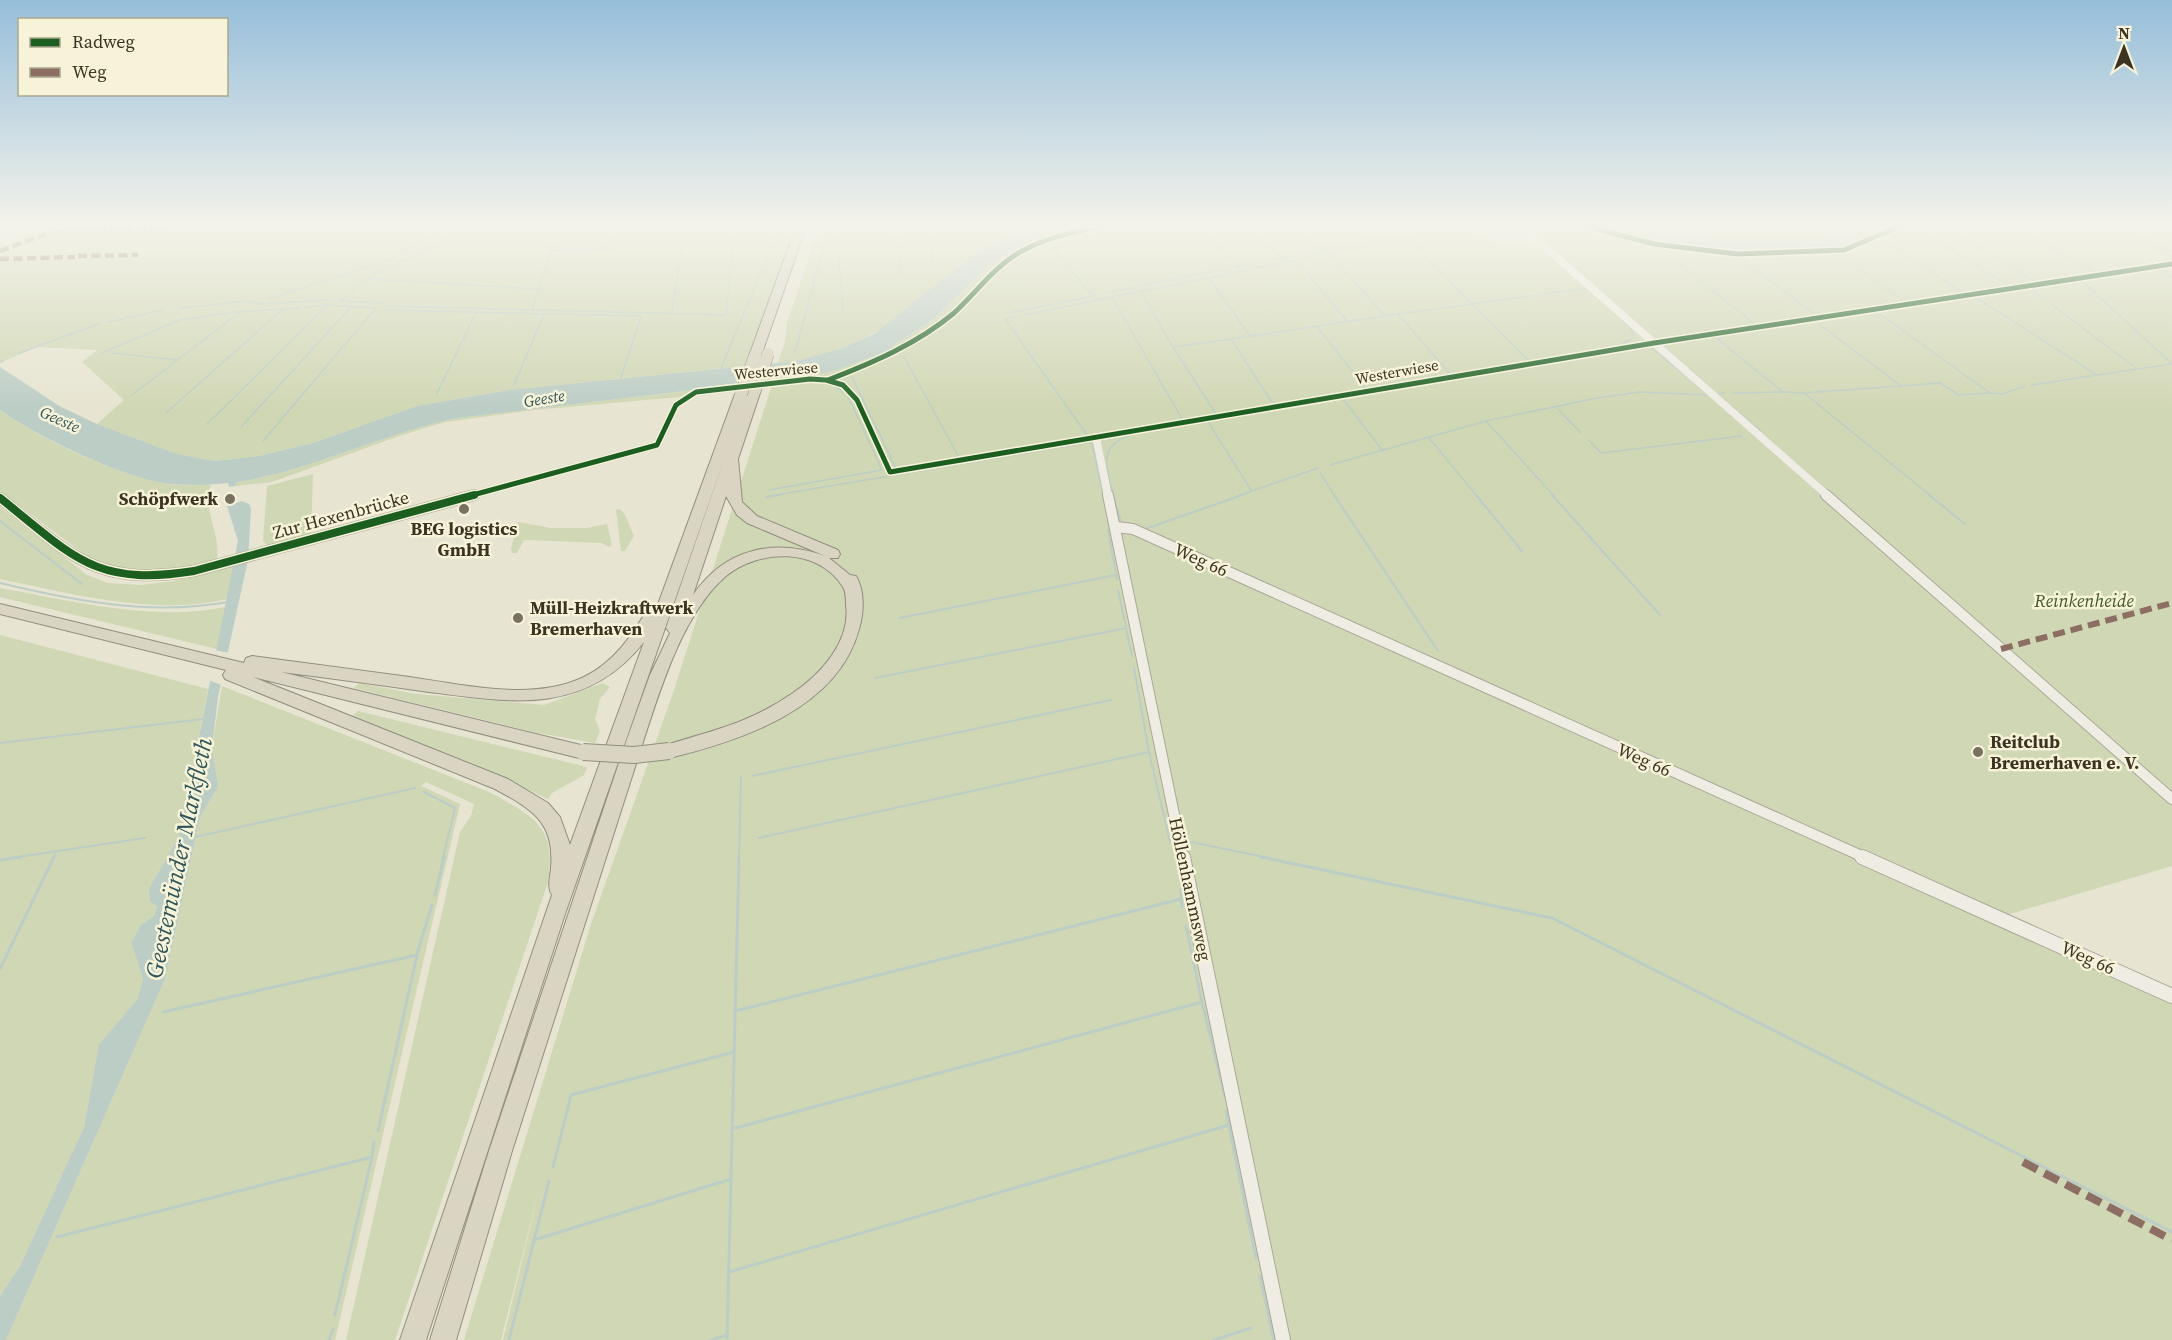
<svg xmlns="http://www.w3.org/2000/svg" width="2172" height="1340" viewBox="0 0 2172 1340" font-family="'Source Serif 4',serif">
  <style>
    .green { fill: #d0d7b4 }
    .water { fill: #bccdc5 }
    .pier { fill: #e7e4d1 }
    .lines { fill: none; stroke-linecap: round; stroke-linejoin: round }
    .stream-far2 { stroke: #bccdc5; stroke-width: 1.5 }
    .stream-far1 { stroke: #bccdc5; stroke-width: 2 }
    .stream { stroke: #bccdc5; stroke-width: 3 }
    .minor-far2-casing { stroke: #aca899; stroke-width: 8 }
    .minor-far1-casing { stroke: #aca899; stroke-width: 12 }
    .minor-casing { stroke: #aca899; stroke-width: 16 }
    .highway-casing { stroke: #928e80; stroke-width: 2 }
    .minor-far2 { stroke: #efede3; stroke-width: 8 }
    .minor-far1 { stroke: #efede3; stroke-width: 10 }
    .minor { stroke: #efede3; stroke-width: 14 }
    .highway { fill: #d9d5c2; fill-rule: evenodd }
    .highway-bridge-far1-casing { stroke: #928e80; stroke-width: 13; stroke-linecap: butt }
    .highway-bridge-casing { stroke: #928e80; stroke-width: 18; stroke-linecap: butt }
    .highway-bridge-far1 { stroke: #d9d5c2; stroke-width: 12 }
    .highway-bridge { stroke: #d9d5c2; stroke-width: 16 }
    .quiet-far2 { stroke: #8d6e63; stroke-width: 4.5; stroke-dasharray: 9 4.5; stroke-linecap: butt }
    .quiet-far1 { stroke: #8d6e63; stroke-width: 6; stroke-dasharray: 12 6; stroke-linecap: butt }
    .quiet { stroke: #8d6e63; stroke-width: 8; stroke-dasharray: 16 8; stroke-linecap: butt }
    .cycleway-far1-casing { stroke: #f6f3d9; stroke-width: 8 }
    .cycleway-casing { stroke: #f6f3d9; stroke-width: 11 }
    .cycleway-far1 { stroke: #1b5e20; stroke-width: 5 }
    .cycleway { stroke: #1b5e20; stroke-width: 8 }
    .poi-dot { fill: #78715f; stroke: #f6f3d9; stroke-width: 2 }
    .labels { text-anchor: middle; stroke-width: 5; stroke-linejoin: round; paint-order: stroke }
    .far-street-label { font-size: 15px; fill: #3c3321; stroke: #f6f3d9 }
    .far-water-label { font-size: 16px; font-style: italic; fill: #30565b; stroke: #f6f3d9 }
    .poi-label { font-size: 18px; font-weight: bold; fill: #3c3321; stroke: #f6f3d9; text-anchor: start }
    .street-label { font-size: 18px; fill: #3c3321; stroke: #f6f3d9 }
    .park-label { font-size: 18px; font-style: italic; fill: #435828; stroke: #f6f3d9 }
    .near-water-label { font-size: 24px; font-style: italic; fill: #30565b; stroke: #f6f3d9 }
  </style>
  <rect width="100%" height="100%" fill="#e7e4d1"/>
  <g class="green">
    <path d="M52 224H796L745 366 509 390 417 406 313 443 259 456 215 461 177 454 97 424 124 400 82 362 97 350 37 347 0 363V246Z"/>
    <path d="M820 224H1043C1020 232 996 240 976 254 954 268 935 287 916 304 876 337 830 358 778 363L785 341 787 323Z"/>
    <path d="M1098 224H1499L1472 230C1486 246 1526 245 1546 249L2172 803V866L2003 916 2172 1002V1340H503L540 1186 501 1340H464L591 924 673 693 772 385 806 381 844 383 840 380 844 372 822 378 696 391 679 397 534 410 445 422 399 436 272 482 235 486 236 482C312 471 382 433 458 418L810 376 891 350 894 345 935 318 989 265 1003 256 1046 238Z"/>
    <path d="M1521 224H1586L1675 245 1733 250 1829 249 1881 233 1898 224H2172V797Z"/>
    <path d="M1630 224H1852L1812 237H1706Z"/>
    <path d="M0 410C42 440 118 476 169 484 183 486 198 485 211 485 202 514 221 531 217 561L149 576 96 563 0 491Z"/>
    <path d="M313 474 311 535 268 546 263 541 267 486Z"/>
    <path d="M0 507 87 575 108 583 141 585 174 581 234 565 228 599C155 616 72 594 0 579Z"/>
    <path d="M619 509 624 513 634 536 625 551H621L616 510Z"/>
    <path d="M518 522 551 528H587L607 524 612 545 609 547 602 543 528 540H524L517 553H512L511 549Z"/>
    <path d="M0 588C74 601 152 622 226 607L217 649 0 597Z"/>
    <path d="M0 635 208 689 179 837 171 853 154 916 141 925 131 942 143 979 137 1000 99 1044 84 1127 20 1266 0 1296Z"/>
    <path d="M359 683 416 694 544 705 603 683 610 687 600 699 595 719 600 731 595 743 533 732 354 688Z"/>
    <path d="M222 686 489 792C534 817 557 826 548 882L395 1340H346L460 832 471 816 474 804 426 782 421 786 460 804 335 1340H6L165 979 200 817 218 787 212 746Z"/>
    <path d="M358 711 587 767 584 775 552 793 548 799 479 767 350 718Z"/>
  </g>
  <g class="water">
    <path d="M1043 224H1098L1046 238 1003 256 989 265 935 318 894 345 891 350 836 370 810 376 458 418C382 433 312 471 236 482L235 486 229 487 228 483C210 485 191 486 172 484 126 480 38 437 0 410V367L61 407 97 424 177 454 215 461 259 456 313 443 417 406 509 390 796 361 840 349 874 334 976 253 1002 239Z"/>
    <path d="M1586 224H1630L1706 237H1812L1852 224H1898L1841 248 1733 250 1675 245Z"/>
    <path d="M242 501 249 504 251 509 248 560 218 697 212 746 218 787 200 817 165 979 6 1340H0V1296L20 1266 84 1127 99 1044 137 1000 143 979 131 942 141 925 154 916 157 906 150 901 149 889 179 837 238 541 227 506Z"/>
  </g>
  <path class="pier" d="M214 650 230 653 225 686 208 680Z"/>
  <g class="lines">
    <g class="stream-far2">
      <path d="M700 224 780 226"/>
      <path d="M894 224 901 275"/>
      <path d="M926 224 933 262"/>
      <path d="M960 224 962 244"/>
      <path d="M1198 224 1239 266"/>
      <path d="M1247 224 1282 258"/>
      <path d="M1292 224 1321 250"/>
      <path d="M1348 224 1367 240"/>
      <path d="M1422 224 1427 228"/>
      <path d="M1714 224 1723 231"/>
      <path d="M1797 224 1806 231"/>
      <path d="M1941 224 2036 282"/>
      <path d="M2009 224 2095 273"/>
      <path d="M2111 224 2172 256"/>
      <path d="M2120 224 2172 252"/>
      <path d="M1918 229 2009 286"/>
      <path d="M1411 231 1446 224"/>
      <path d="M1417 234 1470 224"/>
      <path d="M1407 237 1472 304"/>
      <path d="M440 240 553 245 532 310"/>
      <path d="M440 240 465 224"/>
      <path d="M1360 241 1405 233"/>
      <path d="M1886 242 1963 293"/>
      <path d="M1055 250 1092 296"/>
      <path d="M551 251 610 248 617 224"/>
      <path d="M1314 251 1354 243"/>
      <path d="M1329 253 1411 236"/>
      <path d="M1326 254 1329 253 1384 315"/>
      <path d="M1275 259 1308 253"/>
      <path d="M1845 259 1905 302"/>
      <path d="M1296 260 1321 254"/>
      <path d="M1745 262 1817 316"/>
      <path d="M1681 265 1756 325"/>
      <path d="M1236 267 1269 260"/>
      <path d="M1256 268 1296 260 1347 321"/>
      <path d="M2163 269 2172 279"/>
      <path d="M1209 278 1251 269"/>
      <path d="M367 279 538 289"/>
      <path d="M2082 281 2172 364"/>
      <path d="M1187 282 1209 278 1250 336"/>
      <path d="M2031 289 2044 299"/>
      <path d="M1141 291 1182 284"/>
      <path d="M1106 293 1229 268"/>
      <path d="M1975 297 2097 375 2032 385"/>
      <path d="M268 299 388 260 455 224"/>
      <path d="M340 301 374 274 435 245"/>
      <path d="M340 301 382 303"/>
      <path d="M2051 304 2137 369"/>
      <path d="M386 306 726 315 735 225"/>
      <path d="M181 308 248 301 260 304 330 300"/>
      <path d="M843 309 836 227 868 224"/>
      <path d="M383 310 641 316 621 378"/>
      <path d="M1013 312 1098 295"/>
      <path d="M1877 312 1990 393 1959 395 1940 383 1901 386"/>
      <path d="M672 313 685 224"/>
      <path d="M1025 315 1112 297"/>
      <path d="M1618 316 1632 330 1633 336"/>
      <path d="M1016 317 1005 319 1087 435"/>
      <path d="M108 322 164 310"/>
      <path d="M1715 337 1783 392 1733 393"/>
      <path d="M1620 345 1631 339"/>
      <path d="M1662 345 1717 394 1724 393"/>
      <path d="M1173 347 1141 291 1112 297 1182 419"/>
      <path d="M1650 347 1687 377"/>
      <path d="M795 352 830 224"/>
      <path d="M19 353 99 324"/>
      <path d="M102 353 180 320 235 312 300 308"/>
      <path d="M113 353 177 360"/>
      <path d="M904 357 959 457"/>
      <path d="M1529 361 1472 304 1587 288"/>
      <path d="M0 362 3 361"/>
      <path d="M721 368 781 224"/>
      <path d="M1450 374 1398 314 1472 304"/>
      <path d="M2098 375 2172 364"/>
      <path d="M852 377 896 468"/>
      <path d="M1694 383 1703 391"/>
      <path d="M514 385 544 314"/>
      <path d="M1365 388 1317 326 1398 314"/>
      <path d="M1784 392 1804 393 1931 496"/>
      <path d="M1804 393 1901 386 1815 321"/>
      <path d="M1990 393 2002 394 2025 386"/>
      <path d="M1717 394 1762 432"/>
      <path d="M132 395 240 312"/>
      <path d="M436 395 477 311"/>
      <path d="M1343 399 1383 451"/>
      <path d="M1273 404 1231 339 1319 326"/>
      <path d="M1556 407 1581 433"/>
      <path d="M166 413 283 309"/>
      <path d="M1216 414 1173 347 1231 339"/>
      <path d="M1486 421 1554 496"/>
      <path d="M1208 422 1251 490"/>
      <path d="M207 424 328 305"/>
      <path d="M241 427 352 306"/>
      <path d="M1429 438 1477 496"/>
      <path d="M1589 440 1601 453 1742 436"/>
      <path d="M263 441 376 308 328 305 307 307"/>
      <path d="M1330 465 1486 421 1597 398 1640 392 1708 395"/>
      <path d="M1320 473 1335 496"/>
      <path d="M769 490 882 470 847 394 836 387"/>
      <path d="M770 496 1092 442 1103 496"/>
      <path d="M1114 496C1106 468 1097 445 1132 435"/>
      <path d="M1238 496 1318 468"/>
    </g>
    <g class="stream-far1">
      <path d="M1113 495 1121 522 1126 524"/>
      <path d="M1334 495 1438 651"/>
      <path d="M1476 495 1522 551"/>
      <path d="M1552 495 1660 615"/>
      <path d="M1929 495 1965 524"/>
      <path d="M766 497 779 495"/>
      <path d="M0 521 82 584"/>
      <path d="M1145 529 1242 495"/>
      <path d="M1108 530 1117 580"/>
      <path d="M0 583C75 601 151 616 228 602"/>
      <path d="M1118 590 1132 656"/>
      <path d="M900 618 1116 575"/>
      <path d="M1134 668 1149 752"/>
      <path d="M875 678 1126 628"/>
      <path d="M0 743 203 719"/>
      <path d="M752 776 1111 700"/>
      <path d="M424 792 455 808 443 858"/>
      <path d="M195 837 415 788"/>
      <path d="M759 838 1149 752 1170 842"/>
      <path d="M1191 842 1269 858"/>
      <path d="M11 858 145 838"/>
      <path d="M53 858 56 853"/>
      <path d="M739 858 741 777"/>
    </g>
    <g class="stream">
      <path d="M1261 857 1552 918 2172 1232"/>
      <path d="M0 860 21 857"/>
      <path d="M1181 889V899"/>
      <path d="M435 895 444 857"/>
      <path d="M1186 926 1202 1002"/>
      <path d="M417 954 432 905"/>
      <path d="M0 969 54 857"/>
      <path d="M735 1011 1181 899 1182 907"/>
      <path d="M163 1012 417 955 378 1131"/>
      <path d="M1226 1111 1256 1258"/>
      <path d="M732 1129 1202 1002 1225 1096"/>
      <path d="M372 1157 374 1142"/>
      <path d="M553 1167 571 1095 734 1052"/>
      <path d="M57 1237 372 1157 335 1315"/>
      <path d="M534 1240 731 1179"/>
      <path d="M729 1272 1229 1125"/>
      <path d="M1260 1276 1274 1340"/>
      <path d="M329 1340 333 1329"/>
      <path d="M509 1340 549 1181"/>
      <path d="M711 1340 727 1335"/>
      <path d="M727 1340 739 857"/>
      <path d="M1214 1340 1251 1328"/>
    </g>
    <g class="minor-far2-casing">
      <g id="minor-far2">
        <path d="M1519 224 1828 496"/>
        <path d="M0 225 4 224"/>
        <path d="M1096 437 1108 496"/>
        <path d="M469 496 657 445 676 405 696 392 810 379 826 380 843 385 857 400 890 472 1654 343 2172 264"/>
      </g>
    </g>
    <g class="minor-far1-casing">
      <g id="minor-far1">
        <path d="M1108 495 1183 858"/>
        <path d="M1826 495 2172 799"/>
        <path d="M0 498C73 556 94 587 194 571L474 495"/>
        <path d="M1116 527 1133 529 1866 858"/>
      </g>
    </g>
    <g class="minor-casing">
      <g id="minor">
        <path d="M1183 857 1283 1340"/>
        <path d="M1862 857 2172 996"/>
      </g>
    </g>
    <g class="highway-casing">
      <g id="highway">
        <path d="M797 224H807L761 356 759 359H751L749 356Z"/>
        <path d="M755 386 761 390 738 459 742 502 757 516 838 550 840 554 838 558H829L850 575 856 576C865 591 864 613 859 629 838 709 740 741 669 758L663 756 660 751 663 746C712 730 748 724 793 693 821 674 851 641 846 605 846 599 846 592 843 587 818 547 759 549 726 576 683 613 660 690 643 742L512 1151 456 1340H430L489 1151 626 742 650 675 670 633 666 628 726 454 565 914 426 1340H400L552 895C547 887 550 878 551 868 555 822 532 809 495 789L225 679 223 675 226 670 0 614V604L244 663 246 658 252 656C302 663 352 669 402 676 458 683 530 703 584 677 614 662 632 636 648 608L657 607 735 394 741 390 747 394 750 387ZM726 496 737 515 747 523 825 556C774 538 725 548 693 595ZM644 642 570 845 560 817 548 803 508 779 253 677 583 759 589 757 592 752 589 747 281 672C328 678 375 684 422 691 507 702 584 718 644 642Z"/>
      </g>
    </g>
    <use href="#minor-far2" class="minor-far2"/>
    <use href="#minor-far1" class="minor-far1"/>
    <use href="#minor" class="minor"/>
    <use href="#highway" class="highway"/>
    <g class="highway-bridge-far1-casing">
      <g id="highway-bridge-far1">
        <path d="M755 390 768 354"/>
        <path d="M741 394 755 356"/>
      </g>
    </g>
    <g class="highway-bridge-casing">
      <path id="highway-bridge" d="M583 752 634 755 669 751"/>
    </g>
    <use href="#highway-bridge-far1" class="highway-bridge-far1"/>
    <use href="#highway-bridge" class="highway-bridge"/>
    <g class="quiet-far2">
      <path d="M56 231 167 230"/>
      <path d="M0 251 62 228"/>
      <path d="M78 256 138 255"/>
      <path d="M0 259 75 257"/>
    </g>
    <path class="quiet-far1" d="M2001 649 2172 603"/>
    <path class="quiet" d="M2023 1162 2172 1240"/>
    <g class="cycleway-far1-casing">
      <g id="cycleway-far1">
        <path d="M1578 224 1654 244 1737 254 1844 250 1905 224"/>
        <path d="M828 380C872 363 917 344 954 313 977 292 994 266 1022 251 1048 236 1081 231 1110 224"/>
        <path d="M469 496 657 445 676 405 696 392 810 379 826 380 843 385 857 400 890 472 1654 343 2172 264"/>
      </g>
    </g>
    <g class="cycleway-casing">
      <path id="cycleway" d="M0 498C73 556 94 587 194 571L474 495"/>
    </g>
    <use href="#cycleway-far1" class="cycleway-far1"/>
    <use href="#cycleway" class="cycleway"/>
  </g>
  <linearGradient id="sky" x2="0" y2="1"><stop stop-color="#96beda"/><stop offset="0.55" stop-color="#f4f3ea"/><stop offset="1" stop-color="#f4f3ea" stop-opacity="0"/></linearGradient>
  <rect width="2172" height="411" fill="url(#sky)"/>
  <g class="poi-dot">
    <circle cx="230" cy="499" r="6"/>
    <circle cx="464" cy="509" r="6"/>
    <circle cx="518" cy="618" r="6"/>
    <circle cx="1978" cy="752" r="6"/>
  </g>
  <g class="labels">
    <g class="far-street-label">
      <text transform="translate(776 371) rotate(-5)" y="5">Westerwiese</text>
      <text transform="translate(1397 372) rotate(-10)" y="5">Westerwiese</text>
    </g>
    <g class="far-water-label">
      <text transform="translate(544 398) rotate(-9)" y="6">Geeste</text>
      <text transform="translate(60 419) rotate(24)" y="6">Geeste</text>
    </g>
    <g class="poi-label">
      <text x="218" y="505" text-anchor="end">Schöpfwerk</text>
      <text x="464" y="535" text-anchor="middle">BEG logistics<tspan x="464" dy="21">GmbH</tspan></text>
      <text x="530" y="614">Müll-Heizkraftwerk<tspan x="530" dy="21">Bremerhaven</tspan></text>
      <text x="1990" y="748">Reitclub<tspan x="1990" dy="21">Bremerhaven e. V.</tspan></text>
    </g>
    <g class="street-label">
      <text transform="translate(341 515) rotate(-15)" y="6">Zur Hexenbrücke</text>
      <text transform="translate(1201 560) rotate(24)" y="6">Weg 66</text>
      <text transform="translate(1644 760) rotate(24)" y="6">Weg 66</text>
      <text transform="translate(1190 889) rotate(78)" y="6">Höllenhammsweg</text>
      <text transform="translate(2088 958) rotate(24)" y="6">Weg 66</text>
    </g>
    <g class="park-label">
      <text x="2084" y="607">Reinkenheide</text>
    </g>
    <g class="near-water-label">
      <text transform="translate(179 858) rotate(-78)" y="8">Geestemünder Markfleth</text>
    </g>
  </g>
  <rect x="18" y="18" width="210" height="78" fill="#f6f3d9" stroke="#aca68f" stroke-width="1.5"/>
  <rect x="30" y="38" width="30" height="9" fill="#1b5e20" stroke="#aca68f" stroke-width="1.5"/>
  <text x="72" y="48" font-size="18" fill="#3c3321">Radweg</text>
  <rect x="30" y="68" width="30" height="9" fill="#8d6e63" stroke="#aca68f" stroke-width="1.5"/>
  <text x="72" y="78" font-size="18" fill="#3c3321">Weg</text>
  <g transform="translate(2124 48)" stroke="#f6f3d9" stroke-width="4.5" paint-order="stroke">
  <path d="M0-4.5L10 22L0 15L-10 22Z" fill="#3c3321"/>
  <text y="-9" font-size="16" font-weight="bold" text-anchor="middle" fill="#3c3321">N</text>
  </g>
</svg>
